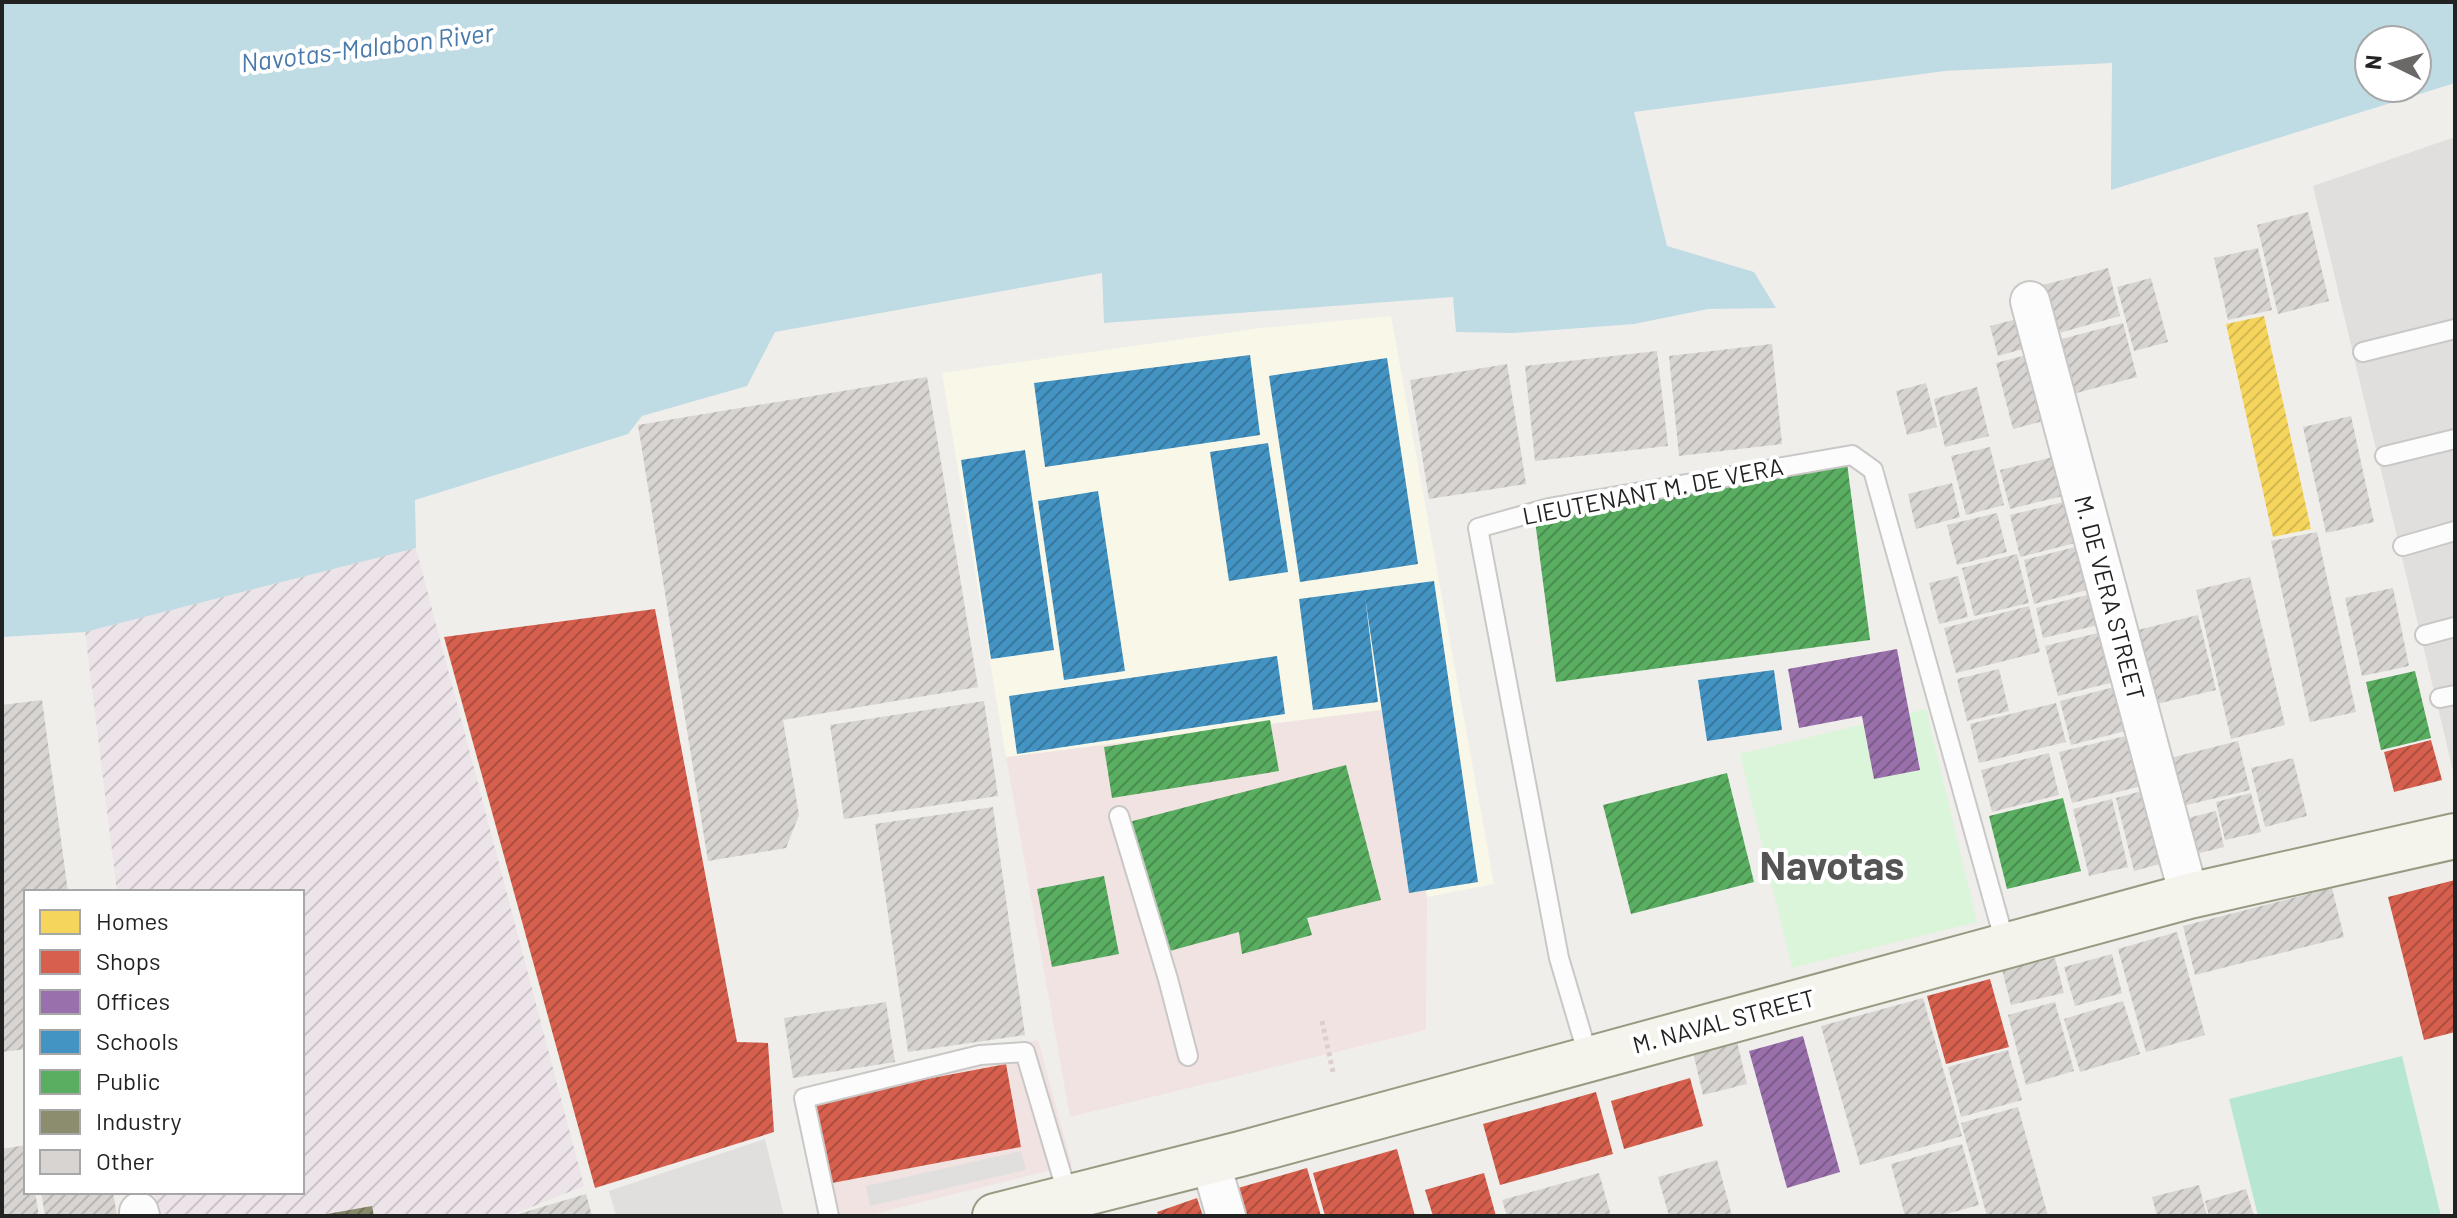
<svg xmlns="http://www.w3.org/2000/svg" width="2457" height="1218" viewBox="0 0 2457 1218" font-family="Barlow,sans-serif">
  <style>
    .commercial { fill: #f1e3e1 }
    .industrial { fill: url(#industrial-furrows) }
    .education { fill: #f8f7e8 }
    .park { fill: #daf5da }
    .pitch { fill: #b7e6d2 }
    .parking { fill: #e0dfde }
    .water { fill: #bfdbe3; fill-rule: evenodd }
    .homes { fill: url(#homes-hatch) }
    .shops { fill: url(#shops-hatch) }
    .offices { fill: url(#offices-hatch) }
    .schools { fill: url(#schools-hatch) }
    .public { fill: url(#public-hatch) }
    .industry { fill: url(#industry-hatch) }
    .building { fill: url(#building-hatch) }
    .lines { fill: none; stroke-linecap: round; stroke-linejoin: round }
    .lane-casing { stroke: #c9c8c7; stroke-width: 22 }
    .street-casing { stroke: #c9c8c7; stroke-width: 42 }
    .secondary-casing { stroke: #999a82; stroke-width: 48 }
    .path { stroke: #dccecd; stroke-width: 5; stroke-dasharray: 4 4; stroke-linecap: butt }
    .lane { stroke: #fdfcfc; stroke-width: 18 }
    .street { stroke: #fdfcfc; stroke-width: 38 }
    .secondary { stroke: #f4f4ed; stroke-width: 44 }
    .labels { text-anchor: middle; stroke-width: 8; stroke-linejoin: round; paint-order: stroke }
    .street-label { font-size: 24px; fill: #222; stroke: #fff }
    .water-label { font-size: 26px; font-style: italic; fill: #4a7aab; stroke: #fff }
    .town-label { font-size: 40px; font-weight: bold; fill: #555; stroke: #fff }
  </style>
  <defs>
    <pattern id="industrial-furrows" width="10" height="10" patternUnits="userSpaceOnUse" patternTransform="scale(2)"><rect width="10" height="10" fill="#ede4e9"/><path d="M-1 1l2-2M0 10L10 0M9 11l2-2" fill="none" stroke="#cbc3c8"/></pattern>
    <pattern id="homes-hatch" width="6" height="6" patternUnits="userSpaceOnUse" patternTransform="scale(2)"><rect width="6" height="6" fill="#f6d55c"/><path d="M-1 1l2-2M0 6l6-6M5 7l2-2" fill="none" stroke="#d3b750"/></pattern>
    <pattern id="shops-hatch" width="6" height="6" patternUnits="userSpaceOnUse" patternTransform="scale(2)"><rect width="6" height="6" fill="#d6604d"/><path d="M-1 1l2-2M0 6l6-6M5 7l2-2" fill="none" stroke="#ad4f40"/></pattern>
    <pattern id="offices-hatch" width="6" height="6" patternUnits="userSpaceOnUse" patternTransform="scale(2)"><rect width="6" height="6" fill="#9970ab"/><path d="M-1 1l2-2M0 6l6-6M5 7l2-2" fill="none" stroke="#7c5c8b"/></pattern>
    <pattern id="schools-hatch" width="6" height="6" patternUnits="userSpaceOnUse" patternTransform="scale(2)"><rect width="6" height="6" fill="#4393c3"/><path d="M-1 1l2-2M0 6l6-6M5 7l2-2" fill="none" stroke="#38789e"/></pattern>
    <pattern id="public-hatch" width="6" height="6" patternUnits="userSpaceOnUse" patternTransform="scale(2)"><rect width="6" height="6" fill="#5aae61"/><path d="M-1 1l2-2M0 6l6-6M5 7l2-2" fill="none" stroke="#4a8d50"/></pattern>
    <pattern id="industry-hatch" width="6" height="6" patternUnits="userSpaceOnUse" patternTransform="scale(2)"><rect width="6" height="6" fill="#8c8c6e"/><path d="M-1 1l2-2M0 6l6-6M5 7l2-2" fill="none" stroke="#72725a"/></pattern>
    <pattern id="building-hatch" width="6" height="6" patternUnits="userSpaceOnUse" patternTransform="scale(2)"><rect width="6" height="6" fill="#d7d4d2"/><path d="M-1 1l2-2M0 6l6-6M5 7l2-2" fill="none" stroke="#b8b6b4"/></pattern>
  </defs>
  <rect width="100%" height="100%" fill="#f0eeeb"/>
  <g class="commercial">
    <path d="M1389 709 1427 897 1426 1030 1070 1117 1006 757Z"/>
    <path d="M1038 1040 1072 1165 866 1216H819L794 1089Z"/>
  </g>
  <path class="industrial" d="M416 548 584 1186 509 1216H157L154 1192H302V892H117L85 632Z"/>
  <path class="education" d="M1391 316 1494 884 1427 897 1388 709 1006 757 942 373 1261 328Z"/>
  <path class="park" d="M1926 709 1977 922 1792 968 1740 754Z"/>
  <path class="pitch" d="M2402 1056 2441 1216H2258L2229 1099Z"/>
  <g class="parking">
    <path d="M2455 137V779L2313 186Z"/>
    <path d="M765 1139 784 1216H616L609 1191Z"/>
    <path d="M1021 1151 1026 1170 870 1206 866 1186Z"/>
  </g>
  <path class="water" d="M2 2H2455V83L2111 190 2112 63 1945 71 1634 112 1667 246 1754 272 1776 308 1708 309 1634 324 1513 333 1456 332 1453 297 1104 323 1102 273 775 332 747 386 642 416 628 434 415 500 416 548 85 632 2 637ZM2369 40H2417V88H2369Z"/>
  <path class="homes" d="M2264 316 2311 529 2273 537 2226 324Z"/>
  <g class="shops">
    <path d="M655 609 737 1042 768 1043 774 1132 595 1188 444 637Z"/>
    <path d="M2431 740 2442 780 2394 792 2384 752Z"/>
    <path d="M2455 880V1032L2424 1040 2388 897Z"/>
    <path d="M1990 979 2009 1047 1946 1064 1927 996Z"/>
    <path d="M1006 1064 1021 1147 827 1184 811 1101Z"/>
    <path d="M1690 1078 1703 1126 1624 1149 1611 1101Z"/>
    <path d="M1596 1092 1613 1154 1500 1185 1483 1124Z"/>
    <path d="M1397 1149 1415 1216H1325L1313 1173Z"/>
    <path d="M1307 1168 1321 1216H1246L1238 1188Z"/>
    <path d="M1484 1173 1496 1216H1433L1425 1190Z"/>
    <path d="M1197 1198 1203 1216H1159L1157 1212Z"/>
  </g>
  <g class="offices">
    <path d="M1897 649 1920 770 1874 779 1862 716 1799 728 1788 669Z"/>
    <path d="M1803 1036 1840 1172 1787 1188 1749 1051Z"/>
  </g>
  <g class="schools">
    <path d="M1250 355 1260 435 1045 467 1034 383Z"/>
    <path d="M1387 358 1418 564 1300 582 1269 376Z"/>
    <path d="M1268 443 1288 572 1229 581 1210 452Z"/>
    <path d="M1025 450 1054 650 991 659 961 460Z"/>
    <path d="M1098 491 1125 671 1064 680 1038 501Z"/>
    <path d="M1434 581 1478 882 1409 893 1365 597 1378 702 1313 710 1299 599Z"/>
    <path d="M1277 656 1285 714 1017 754 1009 696Z"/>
    <path d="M1774 670 1782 730 1707 741 1698 680Z"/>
  </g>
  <g class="public">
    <path d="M1847 463 1870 640 1556 682 1533 505Z"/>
    <path d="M2415 671 2431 738 2381 750 2366 682Z"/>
    <path d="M1270 720 1279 771 1112 798 1104 747Z"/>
    <path d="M1346 765 1381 900 1307 918 1312 935 1242 954 1239 932 1166 952 1129 822Z"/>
    <path d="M1727 773 1754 882 1631 914 1603 805Z"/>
    <path d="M2063 798 2081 871 2007 889 1989 816Z"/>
    <path d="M1104 876 1119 954 1052 967 1037 889Z"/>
  </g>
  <path class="industry" d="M372 1206 374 1216H327V1214Z"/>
  <g class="building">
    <path d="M2308 212 2329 301 2278 314 2257 225Z"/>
    <path d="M2258 248 2272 310 2228 320 2214 258Z"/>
    <path d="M2108 268 2120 316 2052 335 2039 286Z"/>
    <path d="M2151 278 2168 342 2134 351 2117 287Z"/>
    <path d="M2025 317 2033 346 1998 356 1990 326Z"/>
    <path d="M2123 323 2137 377 2065 396 2050 342Z"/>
    <path d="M1772 344 1782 444 1679 456 1669 356Z"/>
    <path d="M1657 351 1668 446 1535 461 1525 366Z"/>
    <path d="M2038 352 2055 418 2013 429 1996 363Z"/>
    <path d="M1507 364 1526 484 1429 499 1410 380Z"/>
    <path d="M927 377 978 687 783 720 799 815 786 848 708 861 638 425Z"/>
    <path d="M1926 383 1937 427 1907 435 1896 391Z"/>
    <path d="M1977 387 1989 436 1945 447 1934 399Z"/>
    <path d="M2351 416 2374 522 2326 533 2303 427Z"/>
    <path d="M1990 447 2004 505 1966 515 1951 456Z"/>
    <path d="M2061 455 2071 494 2010 509 2000 470Z"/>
    <path d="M1952 483 1960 517 1916 529 1908 494Z"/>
    <path d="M2072 500 2083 541 2020 557 2010 515Z"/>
    <path d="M1997 513 2007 552 1957 565 1947 525Z"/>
    <path d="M2317 532 2356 712 2310 722 2271 541Z"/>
    <path d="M2087 544 2098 587 2034 604 2024 560Z"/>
    <path d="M2017 554 2029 603 1974 616 1962 568Z"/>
    <path d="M1958 576 1968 617 1939 624 1929 583Z"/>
    <path d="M2250 577 2285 725 2231 739 2196 590Z"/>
    <path d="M2393 588 2409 666 2362 676 2345 598Z"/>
    <path d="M2099 592 2107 623 2043 638 2036 608Z"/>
    <path d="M2029 606 2040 652 1956 673 1944 628Z"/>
    <path d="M2198 615 2216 690 2152 705 2134 631Z"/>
    <path d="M2110 630 2122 680 2058 696 2045 646Z"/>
    <path d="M1999 669 2009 711 1967 721 1957 679Z"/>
    <path d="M2122 685 2133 729 2071 745 2060 701Z"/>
    <path d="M42 700 68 892H26V1049L2 1052V705Z"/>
    <path d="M984 701 998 796 844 819 830 725Z"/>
    <path d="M2056 703 2066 742 1979 763 1970 724Z"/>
    <path d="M2134 734 2146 785 2072 803 2059 752Z"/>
    <path d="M2238 741 2250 790 2174 808 2162 760Z"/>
    <path d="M2049 753 2059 795 1992 812 1981 770Z"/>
    <path d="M2293 758 2307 816 2265 827 2251 768Z"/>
    <path d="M2157 787 2175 860 2134 871 2116 798Z"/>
    <path d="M2251 793 2261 832 2225 840 2216 802Z"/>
    <path d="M2112 799 2128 867 2089 876 2073 809Z"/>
    <path d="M993 807 1025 1035 908 1052 875 824Z"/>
    <path d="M2216 811 2224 847 2188 856 2180 820Z"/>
    <path d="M2332 888 2344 937 2195 975 2183 926Z"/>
    <path d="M2177 932 2205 1035 2146 1052 2118 949Z"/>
    <path d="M2112 954 2122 993 2075 1006 2064 967Z"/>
    <path d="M2055 958 2064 993 2011 1005 2002 970Z"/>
    <path d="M1923 998 1962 1136 1860 1165 1821 1026Z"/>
    <path d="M2123 1001 2140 1054 2080 1072 2064 1019Z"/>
    <path d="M886 1002 895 1062 793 1078 784 1018Z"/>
    <path d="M2055 1002 2074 1071 2026 1085 2008 1015Z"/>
    <path d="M1735 1033 1747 1084 1703 1095 1691 1044Z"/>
    <path d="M2008 1050 2022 1100 1961 1117 1948 1067Z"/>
    <path d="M2018 1107 2048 1216H1987L1961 1123Z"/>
    <path d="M1962 1144 1979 1205 1939 1216H1905L1891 1164Z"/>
    <path d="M26 1145V1192H35L39 1216H2V1149Z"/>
    <path d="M1717 1160 1732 1216H1669L1658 1177Z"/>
    <path d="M1599 1173 1611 1216H1507L1502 1200Z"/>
    <path d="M2199 1185 2207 1216H2157L2152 1197Z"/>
    <path d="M2246 1189 2254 1216H2209L2205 1201Z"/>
    <path d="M41 1192H113L117 1216H45Z"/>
    <path d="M586 1194 592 1216H515V1215Z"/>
  </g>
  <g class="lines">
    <g class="lane-casing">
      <g id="lane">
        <path d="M2363 352 2455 329"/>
        <path d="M2385 456 2455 439"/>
        <path d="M2403 546 2455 531"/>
        <path d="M2425 635 2455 627"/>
        <path d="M2440 698 2455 695"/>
        <path d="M1119 816 1168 979 1188 1056"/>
        <path d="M1589 1059 1559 958 1478 528 1549 508 1852 455 1873 470 2006 946"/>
        <path d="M829 1216 804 1098 980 1055 1025 1052 1068 1196"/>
      </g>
    </g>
    <g class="street-casing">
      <g id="street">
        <path d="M2030 301 2189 896"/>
        <path d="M1210 1161 1226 1216"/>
        <path d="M139 1212 140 1216"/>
      </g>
    </g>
    <g class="secondary-casing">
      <path id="secondary" d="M995 1216 1240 1154 2189 896 2455 836"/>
    </g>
    <path class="path" d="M1322 1021 1333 1072"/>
    <use href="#lane" class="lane"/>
    <use href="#street" class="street"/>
    <use href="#secondary" class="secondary"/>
  </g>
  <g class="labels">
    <g class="street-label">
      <text transform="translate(1653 492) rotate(-11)" y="8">LIEUTENANT M. DE VERA</text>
      <text transform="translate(2109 598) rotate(75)" y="8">M. DE VERA STREET</text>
      <text transform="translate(1724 1022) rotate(-15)" y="8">M. NAVAL STREET</text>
    </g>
    <g class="water-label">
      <text transform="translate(367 48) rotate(-7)" y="9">Navotas-Malabon River</text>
    </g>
    <g class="town-label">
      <text x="1832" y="880">Navotas</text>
    </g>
  </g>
  <rect width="2457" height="1218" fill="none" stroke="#222222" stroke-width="8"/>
  <rect x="24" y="890" width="280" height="304" fill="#ffffff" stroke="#a7a7a7" stroke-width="2"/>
  <rect x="40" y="910" width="40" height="24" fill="#f6d55c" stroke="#a7a7a7" stroke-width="2"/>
  <text x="96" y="930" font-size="24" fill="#222222">Homes</text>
  <rect x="40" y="950" width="40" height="24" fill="#d6604d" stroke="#a7a7a7" stroke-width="2"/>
  <text x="96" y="970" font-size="24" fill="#222222">Shops</text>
  <rect x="40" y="990" width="40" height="24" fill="#9970ab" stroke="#a7a7a7" stroke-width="2"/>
  <text x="96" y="1010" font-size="24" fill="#222222">Offices</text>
  <rect x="40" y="1030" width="40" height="24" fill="#4393c3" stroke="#a7a7a7" stroke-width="2"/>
  <text x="96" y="1050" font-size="24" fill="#222222">Schools</text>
  <rect x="40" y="1070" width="40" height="24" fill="#5aae61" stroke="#a7a7a7" stroke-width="2"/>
  <text x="96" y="1090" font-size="24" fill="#222222">Public</text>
  <rect x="40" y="1110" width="40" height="24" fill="#8c8c6e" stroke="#a7a7a7" stroke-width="2"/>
  <text x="96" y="1130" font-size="24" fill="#222222">Industry</text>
  <rect x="40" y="1150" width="40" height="24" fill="#d7d4d2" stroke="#a7a7a7" stroke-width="2"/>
  <text x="96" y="1170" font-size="24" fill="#222222">Other</text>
  <g transform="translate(2393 64) rotate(275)"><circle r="38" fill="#ffffff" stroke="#a7a7a7" stroke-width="2"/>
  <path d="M0-6L14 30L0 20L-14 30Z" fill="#6a6968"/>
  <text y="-12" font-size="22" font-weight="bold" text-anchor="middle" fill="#222222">N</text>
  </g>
</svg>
